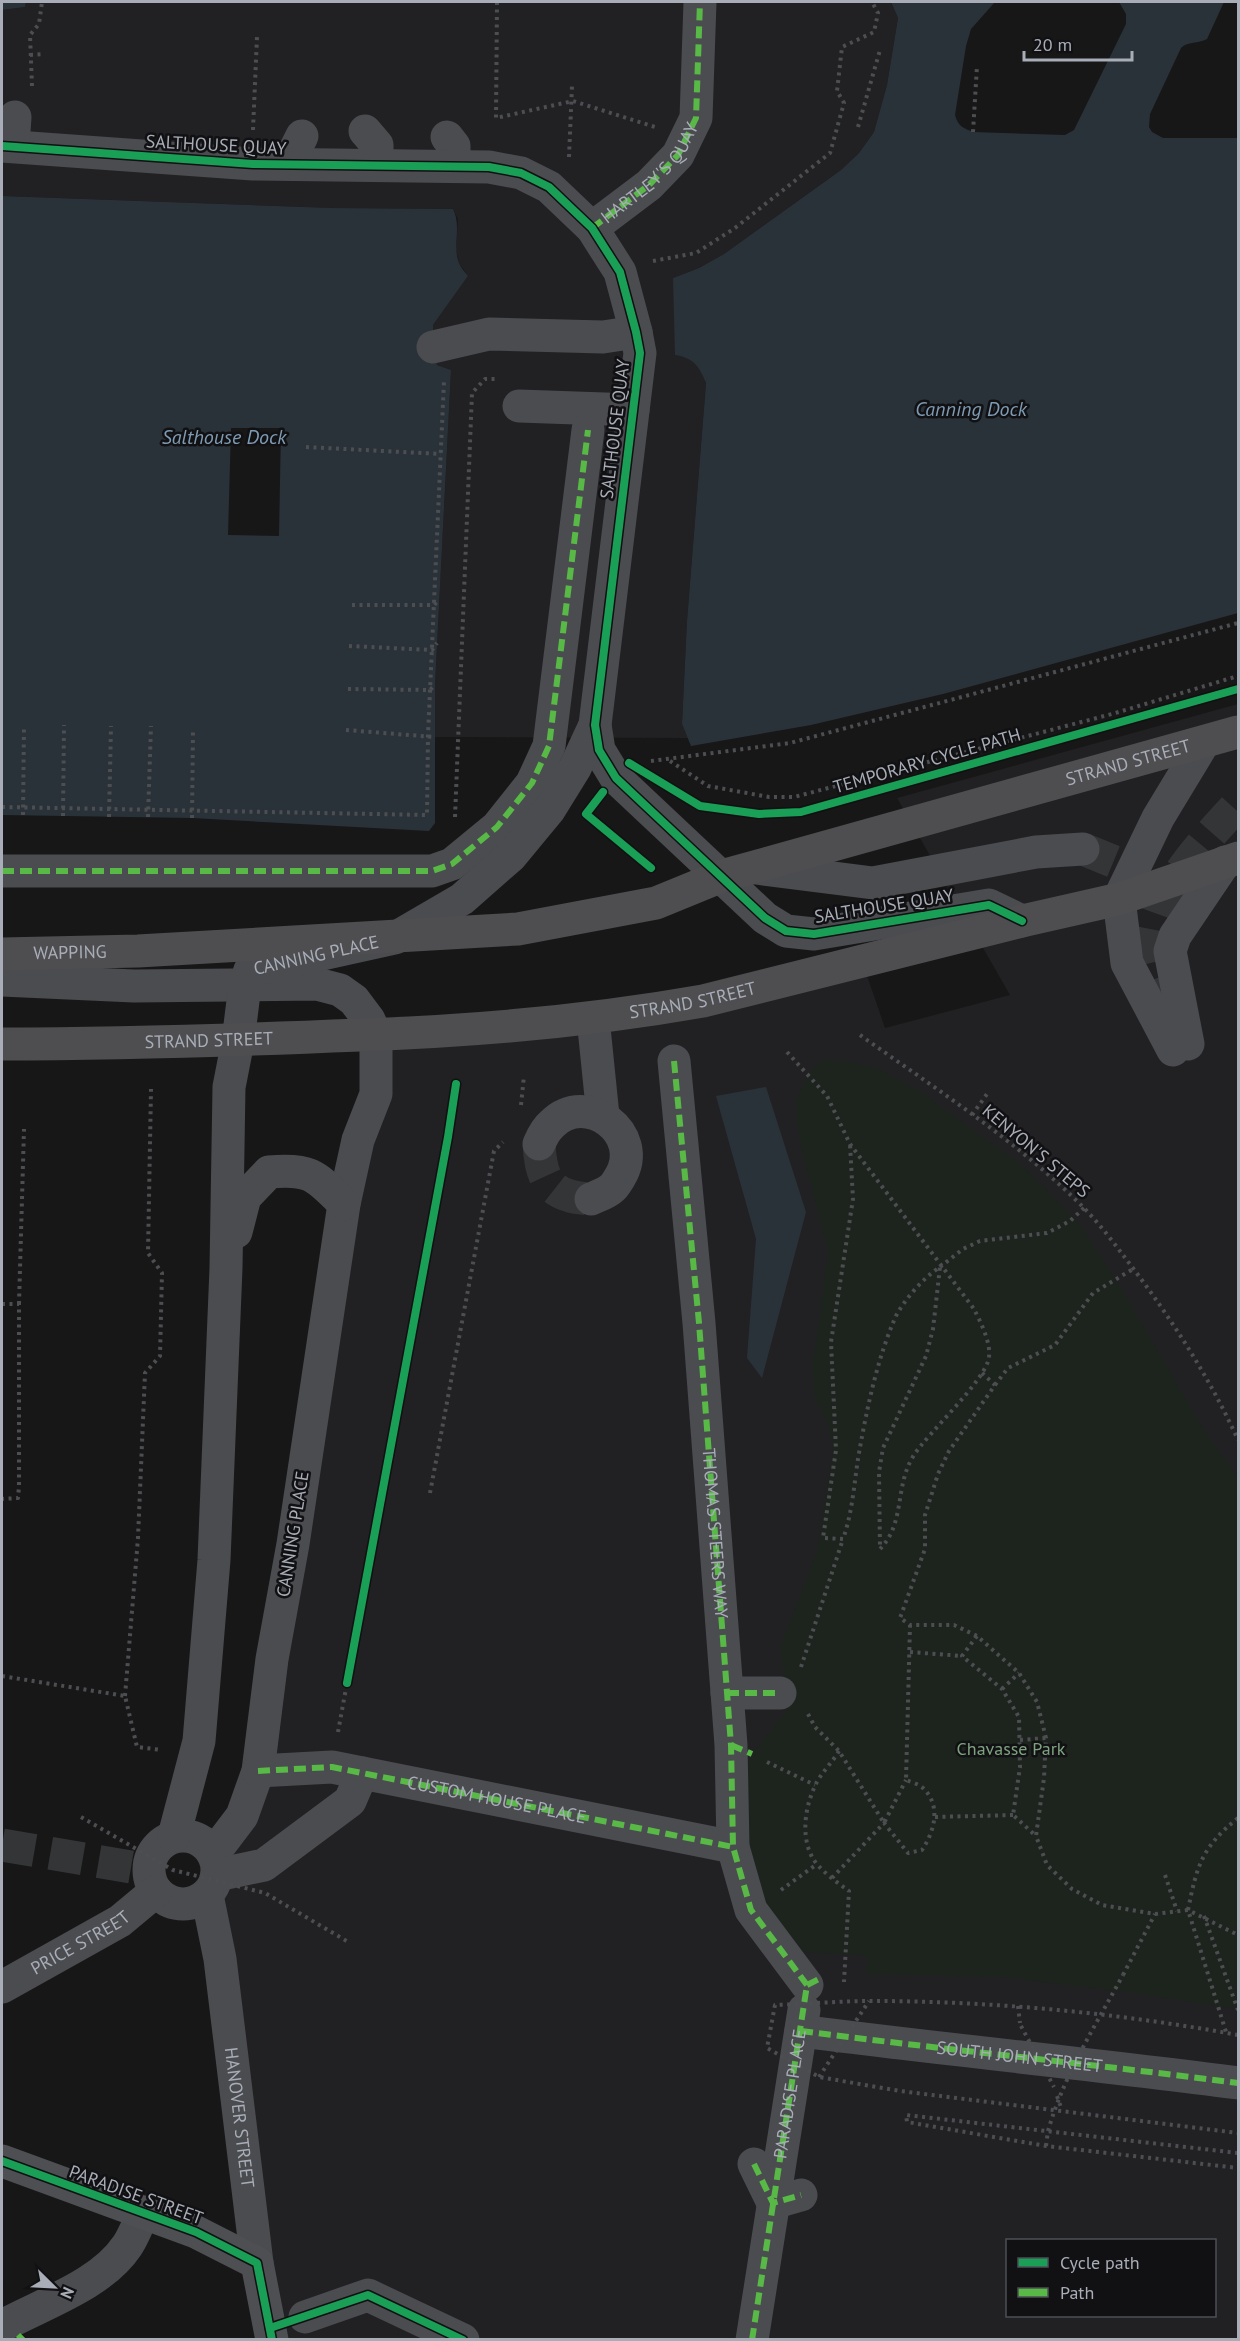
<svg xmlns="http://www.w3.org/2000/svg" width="1240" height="2341" viewBox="0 0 1240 2341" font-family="'PT Sans',sans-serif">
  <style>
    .built { fill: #212123; fill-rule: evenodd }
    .green { fill: #1d241e }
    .water { fill: #2a3239 }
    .pier { fill: #171717 }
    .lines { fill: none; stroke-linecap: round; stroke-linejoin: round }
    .minor-tunnel { stroke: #343537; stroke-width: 33; stroke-dasharray: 33 16; stroke-linecap: butt }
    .path { stroke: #4d4e52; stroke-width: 4; stroke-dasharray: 3 4.5; stroke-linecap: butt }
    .minor { stroke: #4b4c50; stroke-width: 33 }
    .major { stroke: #4d4f52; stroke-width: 33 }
    .highway { stroke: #4e4e51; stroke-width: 33 }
    .path-bridge { stroke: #4d4e52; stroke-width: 4; stroke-dasharray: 3 4.5; stroke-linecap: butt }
    .quiet { stroke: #58b947; stroke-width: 6; stroke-dasharray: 12 6; stroke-linecap: butt }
    .cycleway-casing { stroke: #111113; stroke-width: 11 }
    .cycleway { stroke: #1a9f57; stroke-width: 8 }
    .labels { text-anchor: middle; stroke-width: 5; stroke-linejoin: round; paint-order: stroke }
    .street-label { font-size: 18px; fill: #a8adb8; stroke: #111113 }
    .park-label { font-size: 18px; fill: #7fa381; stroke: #111113 }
    .water-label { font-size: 20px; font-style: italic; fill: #7f9bb3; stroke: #111113 }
  </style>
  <rect width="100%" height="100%" fill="#171717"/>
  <g class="built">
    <path d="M26 2H891L898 18 887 85 874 132 859 153 841 170 724 254 699 268 673 278 687 357 699 365 706 383 687 621 682 724 688 738 434 737 435 685 451 370 437 365 433 347V325L468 276 459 263 456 250 458 219 453 209 333 208 2 196V10L25 7Z"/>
    <path d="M1238 704V2339H272L214 1886 242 1816 376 1035 862 961 885 1028 1010 995 897 798ZM1008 2240H1214V2316H1008Z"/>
  </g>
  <path class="green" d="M823 1059 851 1062 879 1069 922 1093 1023 1166 1081 1226 1126 1296 1201 1426 1238 1478V2009L1133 1993 1001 1977 867 1974V1956L803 1952 757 1898 740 1789 752 1754 788 1709 780 1648 817 1551 833 1452 828 1422 815 1400 812 1370 828 1250 800 1143 795 1104 808 1074Z"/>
  <g class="water">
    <path d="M2 2H26L25 7 2 10Z"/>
    <path d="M891 2H995L971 29 966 46 955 115C958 126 963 128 973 132L1065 135 1074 130 1076 126 1126 24V14L1119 2H1224L1207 39C1198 44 1188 41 1181 48L1150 114 1149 127 1152 132 1163 138H1238V613L943 694 811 725 691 746 682 724 687 621 706 383C699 366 694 358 675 355L673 278 699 268 724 254 841 170 859 153 874 132 887 85 898 18Z"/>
    <path d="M2 196 333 208 453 209C462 226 452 246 459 263 461 268 465 272 468 276L433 325V347L437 365 451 370 435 685V823L429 831 192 818 2 815Z"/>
    <path d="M766 1087 806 1212 762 1378 747 1358 756 1239 716 1096Z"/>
  </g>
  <path class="pier" d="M231 428H281L279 536 228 535Z"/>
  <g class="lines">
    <g class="minor-tunnel">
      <path d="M1083 849 1129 868 1148 896"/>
      <path d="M1169 1009C1164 991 1156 973 1153 956 1144 901 1205 841 1238 804"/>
      <path d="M539 1144C541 1182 551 1197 591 1199"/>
      <path d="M2 1845 148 1870"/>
    </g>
    <g class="path">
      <path d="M497 2 496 118 573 101 655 127"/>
      <path d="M30 55 45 54"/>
      <path d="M32 86 30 35 39 24 42 2"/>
      <path d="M858 127 880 50"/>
      <path d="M253 130 257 37"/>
      <path d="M973 132 977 66"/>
      <path d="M569 157 572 86"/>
      <path d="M653 261 696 253 735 228 830 153 844 103 837 91 842 47 874 32 878 13 872 2"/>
      <path d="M306 447 441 454"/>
      <path d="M352 605H434L439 600"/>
      <path d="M349 646 432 650 437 643"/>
      <path d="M348 689 430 690 435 685"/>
      <path d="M346 730 434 737"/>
      <path d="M651 761 790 743 1238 623"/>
      <path d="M670 761 708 786 769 797H794L1112 714 1238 676"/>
      <path d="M2 807 427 815 428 735 444 381"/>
      <path d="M586 814 651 868"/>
      <path d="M23 815 24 725"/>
      <path d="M63 816 64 725"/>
      <path d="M109 817 111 726"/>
      <path d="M148 817 151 726"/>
      <path d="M455 817 472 393 485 379H496"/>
      <path d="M192 818 193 730"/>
      <path d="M860 1035C936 1089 1017 1141 1083 1207 1099 1223 1113 1242 1126 1259 1169 1315 1209 1376 1238 1440"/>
      <path d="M787 1052 827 1096 850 1144 974 1309C980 1321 991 1342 989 1357 987 1379 928 1433 914 1455 894 1486 906 1522 880 1549L879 1472 883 1448 926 1356 933 1329 940 1267C924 1277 903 1301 895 1318 877 1360 867 1408 859 1453 854 1482 853 1511 843 1539L823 1538 836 1450 831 1342 853 1199 850 1144"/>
      <path d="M521 1105 524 1076"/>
      <path d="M972 1115 987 1094"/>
      <path d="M940 1267 963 1249 980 1241 1047 1233 1070 1221 1084 1208"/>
      <path d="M2 1304H19V1486L18 1498 2 1499"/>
      <path d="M19 1304 24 1129"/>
      <path d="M982 1373 995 1385 949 1451 938 1474 925 1515V1549L900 1618 910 1625H954L977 1636 1019 1673 1037 1702 1046 1738 1044 1778 1036 1836 1047 1865 1072 1889 1102 1905 1155 1914 1188 1910 1226 2032"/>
      <path d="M995 1385 1008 1368 1055 1345 1093 1293 1133 1269"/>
      <path d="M430 1493 494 1151 503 1142"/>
      <path d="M977 1636 962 1656 1002 1689 1019 1717 1020 1767 1013 1815 1036 1836"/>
      <path d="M910 1652 962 1656"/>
      <path d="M801 1667 843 1539"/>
      <path d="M2 1676 125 1696 137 1747 162 1750"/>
      <path d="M1002 1689 1019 1673"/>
      <path d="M125 1696 138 1538 145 1373 160 1356 162 1273 148 1253 151 1089"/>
      <path d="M808 1714 815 1727 839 1751 884 1823 906 1780"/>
      <path d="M338 1732 347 1683"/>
      <path d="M1020 1740 1046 1738"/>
      <path d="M839 1751C832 1763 820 1774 815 1786 804 1809 800 1842 816 1863 825 1874 838 1883 849 1891L844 1982"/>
      <path d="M767 1762 815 1785"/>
      <path d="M935 1817 1013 1815"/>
      <path d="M1238 1818C1202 1847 1197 1865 1188 1910L1238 1935"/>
      <path d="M1165 1875 1177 1911"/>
      <path d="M832 1878 884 1823 908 1853 922 1850C934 1832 942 1806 923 1788 919 1784 911 1782 906 1780L910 1625"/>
      <path d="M781 1890 817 1864"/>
      <path d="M1204 1916 1238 2010"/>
      <path d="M1123 1975 1155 1914"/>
      <path d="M1018 2006 1020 2023"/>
      <path d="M1057 2096 1062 2110"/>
      <path d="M1046 2146 1048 2131"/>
      <path d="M1238 2153 906 2115 907 2122 1046 2146 1238 2168"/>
    </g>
    <g class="minor">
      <path d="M365 131 377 145V164"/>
      <path d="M447 137 454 146V165"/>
      <path d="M2 146 253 164 489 167 521 173 549 187 592 228 620 272 636 332 640 353 595 725 599 750 616 778 765 918 786 931 814 934 989 905 1022 921"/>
      <path d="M13 146 15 117"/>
      <path d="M297 164 296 148 302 136"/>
      <path id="s1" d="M592 228 649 185 678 155 696 118 700 2"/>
      <path d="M433 347 489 334 603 337 636 332"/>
      <path d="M519 406 633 410"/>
      <path d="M756 868 873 883 1036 852 1083 849"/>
      <path d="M2 871H432L452 864 497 827 532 783 549 746 588 430"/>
      <path d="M2 980 134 986 317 984 340 990 354 1000 369 1020 376 1035V1094L358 1140 344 1204 293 1544 272 1659 258 1771 242 1816 214 1853"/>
      <path d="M593 1018 603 1116"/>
      <path d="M1188 1044 1170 951 1175 936 1225 862"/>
      <path d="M1173 1050 1127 963 1119 899 1158 818 1204 742"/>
      <path d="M674 1061 699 1323 731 1745 733 1847 751 1910 807 1985"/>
      <path d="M539 1144C542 1137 546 1129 552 1124 586 1089 646 1134 620 1177 618 1180 615 1186 612 1188 607 1193 598 1196 591 1199"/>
      <path d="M236 1232 245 1197 269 1172C311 1168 316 1176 344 1204"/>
      <path d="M727 1693H780"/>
      <path d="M258 1771 332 1767 733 1847"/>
      <circle cx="183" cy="1870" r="34"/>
      <path id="s2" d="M174 1836 199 1741 214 1560 226 1268 229 1087 238 1041 245 985 250 970 395 938 462 899 511 856 549 810 575 768 595 725"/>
      <path d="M217 1875 264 1865 350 1801 362 1773"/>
      <path id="s3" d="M207 1895 220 1959 257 2263"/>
      <path id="s4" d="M2 1987 120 1921 156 1891"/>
      <path d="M801 2031C947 2050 1093 2064 1238 2083"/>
      <path d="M754 2164 773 2203 801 2195"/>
      <path d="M305 2317 368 2295 463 2340"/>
      <path d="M2 2326C42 2304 101 2285 127 2246 134 2236 138 2223 144 2212"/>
      <path d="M752 2340 804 2010"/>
    </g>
    <path class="major" d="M2 2161 196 2232 257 2263 272 2340"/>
    <g class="highway">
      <path id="s5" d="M2 954 138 951 518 929 656 903 722 876 1238 732"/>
      <path id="s6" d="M2 1044C121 1044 240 1040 360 1035 475 1031 590 1021 703 1001L1022 921 1119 899 1238 858"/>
    </g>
    <g class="path-bridge">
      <path d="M81 1817 173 1870 265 1893 350 1943"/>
      <path d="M1021 2026 1054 2087"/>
      <path d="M1238 2035C1118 2013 993 2001 871 2001 839 2001 807 2004 775 2005L767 2048 819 2077 900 2091 1238 2133"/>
      <path d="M819 2077 869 2001"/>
      <path d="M1048 2131C1064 2075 1095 2026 1123 1975"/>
    </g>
    <g class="quiet">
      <path d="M592 228 649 185 678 155 696 118 700 2"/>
      <path d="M2 871H432L452 864 497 827 532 783 549 746 588 430"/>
      <path id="s7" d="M674 1061 699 1323 731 1745 733 1847 751 1910 807 1985"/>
      <path d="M727 1693H780"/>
      <path d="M731 1745 752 1754"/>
      <path id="s8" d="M258 1771 332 1767 733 1847"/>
      <path d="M807 1985 819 1979"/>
      <path id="s9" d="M801 2031C947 2050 1093 2064 1238 2083"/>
      <path d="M754 2164 773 2203 801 2195"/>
      <path d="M18 2335 23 2340"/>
      <path id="s10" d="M752 2340 807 1985"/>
    </g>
    <g class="cycleway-casing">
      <g id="cycleway">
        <path d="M2 146 253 164 489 167 521 173 549 187 592 228 620 272 636 332 640 353 595 725 599 750 616 778 765 918 786 931 814 934 989 905 1022 921"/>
        <path d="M629 763 700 806 759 814 801 812 1238 689"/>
        <path d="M603 792 586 814 651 868"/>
        <path d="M347 1683 448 1137 456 1084"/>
        <path d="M2 2161 196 2232 257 2263 272 2340"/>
        <path d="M270 2328 368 2295 463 2340"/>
      </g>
    </g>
    <use href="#cycleway" class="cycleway"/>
  </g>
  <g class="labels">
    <g class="street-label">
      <text transform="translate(216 145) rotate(3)" y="6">SALTHOUSE QUAY</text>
      <text dy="6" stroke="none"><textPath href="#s1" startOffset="81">HARTLEY'S QUAY</textPath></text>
      <text transform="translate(615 429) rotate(-83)" y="6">SALTHOUSE QUAY</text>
      <text transform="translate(927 761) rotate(-16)" y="6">TEMPORARY CYCLE PATH</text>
      <text dy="6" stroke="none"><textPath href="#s5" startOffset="1150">STRAND STREET</textPath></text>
      <text transform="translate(884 906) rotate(-9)" y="6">SALTHOUSE QUAY</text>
      <text dy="6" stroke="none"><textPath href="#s5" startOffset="68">WAPPING</textPath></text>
      <text dy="6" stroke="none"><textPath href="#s2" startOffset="940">CANNING PLACE</textPath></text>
      <text dy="6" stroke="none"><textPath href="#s6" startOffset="693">STRAND STREET</textPath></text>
      <text dy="6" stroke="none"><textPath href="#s6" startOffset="207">STRAND STREET</textPath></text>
      <text transform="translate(1036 1151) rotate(40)" y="6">KENYON'S STEPS</text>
      <text dy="6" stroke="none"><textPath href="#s7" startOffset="474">THOMAS STEERS WAY</textPath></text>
      <text transform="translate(293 1534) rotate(-81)" y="6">CANNING PLACE</text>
      <text dy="6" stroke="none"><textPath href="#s8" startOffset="242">CUSTOM HOUSE PLACE</textPath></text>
      <text dy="6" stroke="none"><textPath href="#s4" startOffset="90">PRICE STREET</textPath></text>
      <text dy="6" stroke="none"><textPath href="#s9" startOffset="220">SOUTH JOHN STREET</textPath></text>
      <text dy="6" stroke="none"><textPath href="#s10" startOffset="249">PARADISE PLACE</textPath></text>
      <text dy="6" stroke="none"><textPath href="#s3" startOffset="225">HANOVER STREET</textPath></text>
      <text transform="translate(136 2195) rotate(20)" y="6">PARADISE STREET</text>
    </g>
    <g class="park-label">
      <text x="1011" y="1755">Chavasse Park</text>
    </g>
    <g class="water-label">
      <text x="971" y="416">Canning Dock</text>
      <text x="224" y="444">Salthouse Dock</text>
    </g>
  </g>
  <rect width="1240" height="2341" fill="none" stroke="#a8adb8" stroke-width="6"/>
  <rect x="1006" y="2239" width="210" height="78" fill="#111113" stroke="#4d4f55" stroke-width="1.5"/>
  <rect x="1018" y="2258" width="30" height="9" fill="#1a9f57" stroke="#4d4f55" stroke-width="1.5"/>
  <text x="1060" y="2269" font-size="18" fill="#a8adb8">Cycle path</text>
  <rect x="1018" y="2288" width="30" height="9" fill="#58b947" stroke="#4d4f55" stroke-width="1.5"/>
  <text x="1060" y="2299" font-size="18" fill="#a8adb8">Path</text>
  <g transform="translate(54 2287) rotate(114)" stroke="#111113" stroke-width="4.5" paint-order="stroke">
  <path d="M0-4.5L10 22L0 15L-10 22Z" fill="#a8adb8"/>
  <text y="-9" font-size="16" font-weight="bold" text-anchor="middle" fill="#a8adb8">N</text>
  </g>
  <path d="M1024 51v9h108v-9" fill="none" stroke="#a8adb8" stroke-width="3"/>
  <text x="1033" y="51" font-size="18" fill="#a8adb8" stroke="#111113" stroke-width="4.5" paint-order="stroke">20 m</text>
</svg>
